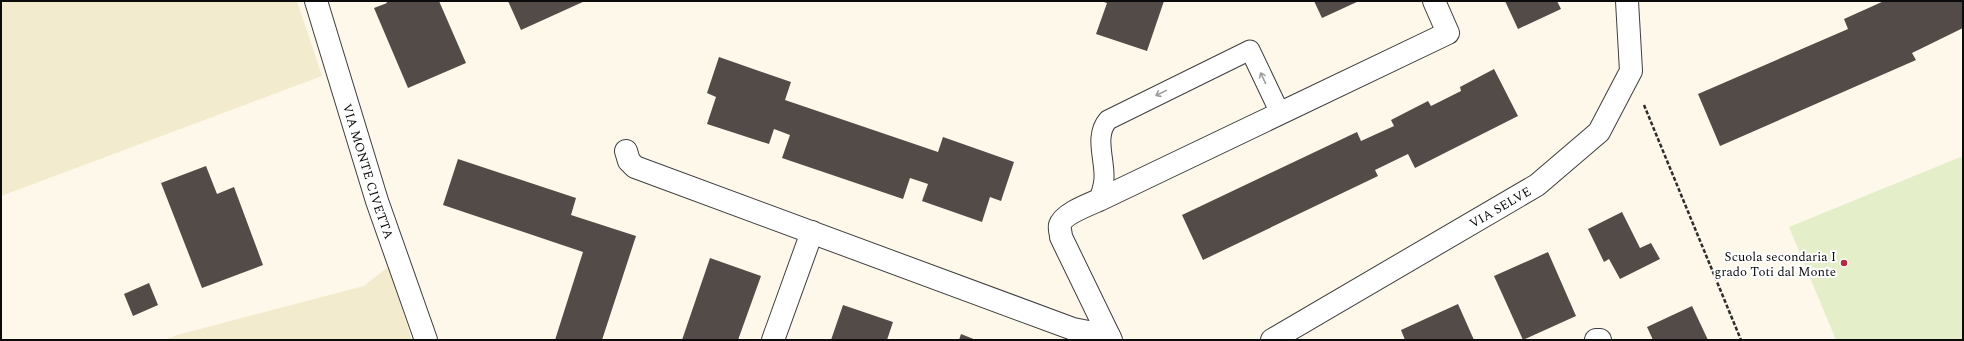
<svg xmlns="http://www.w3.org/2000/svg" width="1964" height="341" viewBox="0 0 1964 341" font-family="Spectral,serif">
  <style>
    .farmland { fill: #f2ebcd }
    .pitch { fill: #e4eec8 }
    .building { fill: #534b48 }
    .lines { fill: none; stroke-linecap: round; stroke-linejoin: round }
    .service-casing { stroke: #3e3e3e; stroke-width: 21 }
    .minor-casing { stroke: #3e3e3e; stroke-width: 24 }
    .path { stroke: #2d2d2d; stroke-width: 2.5; stroke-dasharray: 4 2; stroke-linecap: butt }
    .service { stroke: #fff; stroke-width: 19 }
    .minor { stroke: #fff; stroke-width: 22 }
    .oneway { stroke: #9d9d9d }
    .poi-dot { fill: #b32c40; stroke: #fff; stroke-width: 1.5 }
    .labels { text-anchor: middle; stroke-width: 4; stroke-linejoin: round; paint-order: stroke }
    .street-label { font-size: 13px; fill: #0b0b0b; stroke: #fff }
    .poi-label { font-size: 13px; fill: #0b0b0b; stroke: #fff; text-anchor: end }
  </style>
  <rect width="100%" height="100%" fill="#fef8eb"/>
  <g class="farmland">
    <path d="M1 1H297L322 76 1 196Z"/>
    <path d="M388 267 412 340H165L177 335 364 286Z"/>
  </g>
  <path class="pitch" d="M1963 156V340H1836L1789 227Z"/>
  <g class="building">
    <path d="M386 1H439L466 63 408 88 374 8 387 3Z"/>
    <path d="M508 1H585L521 30Z"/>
    <path d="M1101 1H1164L1147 51 1096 34 1107 3Z"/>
    <path d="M1314 1H1359L1322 18Z"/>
    <path d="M1505 1H1557L1561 9 1518 29Z"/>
    <path d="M1884 1H1963V28L1912 53 1916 60 1720 146 1698 94 1848 29 1844 19Z"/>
    <path d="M719 57 791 82 785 100 938 152 943 137 1014 162 1001 201 990 197 982 222 922 201 928 184 910 178 903 199 782 158 790 135 774 129 769 144 707 124 716 97 707 93Z"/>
    <path d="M1494 69 1518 116 1415 168 1408 154 1375 170 1378 176 1203 260 1182 215 1357 132 1361 141 1394 126 1391 120 1428 101 1431 106 1461 91 1460 87Z"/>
    <path d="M458 159 576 198 571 215 636 236 602 340H555L583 252 443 205Z"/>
    <path d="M206 166 217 194 234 187 263 265 202 288 161 183Z"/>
    <path d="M1622 212 1640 248 1651 243 1660 259 1620 279 1609 259 1604 262 1588 229Z"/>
    <path d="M1548 252 1576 316 1523 340 1494 276Z"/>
    <path d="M710 258 761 276 738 340H682Z"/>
    <path d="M149 283 158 305 133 316 124 294Z"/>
    <path d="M1458 304 1474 340H1405L1401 330Z"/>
    <path d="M843 305 893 322 887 340H831Z"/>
    <path d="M1692 306 1708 340H1653L1647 327Z"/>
    <path d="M961 334 976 340H959Z"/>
  </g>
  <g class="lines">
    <g class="service-casing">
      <path id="service" d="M1099 200C1101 193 1104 185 1104 178 1105 159 1094 136 1108 120L1250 50 1280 113"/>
    </g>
    <g class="minor-casing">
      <g id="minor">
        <path id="s1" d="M316 1 377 201 426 340"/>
        <path d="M626 151 629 161 635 167 1073 329 1109 336"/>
        <path d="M773 340 812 232"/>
        <path d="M1111 340 1061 237C1061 233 1059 229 1060 225 1063 214 1090 204 1099 200L1448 33 1434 1"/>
        <path id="s2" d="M1272 340 1537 185 1599 132 1631 71 1627 1"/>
        <path d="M1596 340H1600"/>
      </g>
    </g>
    <path class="path" d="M1644 105 1741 340"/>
    <use href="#service" class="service"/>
    <use href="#minor" class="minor"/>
  </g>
  <defs><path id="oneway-shaft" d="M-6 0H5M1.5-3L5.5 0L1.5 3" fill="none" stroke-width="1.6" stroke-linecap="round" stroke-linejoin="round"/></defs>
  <g class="oneway">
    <use href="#oneway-shaft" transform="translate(1263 78) rotate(-115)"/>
    <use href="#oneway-shaft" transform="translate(1161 93) rotate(154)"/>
  </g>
  <circle class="poi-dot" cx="1844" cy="263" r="4"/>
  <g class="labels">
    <g class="street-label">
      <text dy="5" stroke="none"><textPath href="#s1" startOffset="178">VIA MONTE CIVETTA</textPath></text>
      <text dy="5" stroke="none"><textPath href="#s2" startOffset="264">VIA SELVE</textPath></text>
    </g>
    <g class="poi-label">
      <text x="1836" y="261">Scuola secondaria I<tspan x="1836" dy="15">grado Toti dal Monte</tspan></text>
    </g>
  </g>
  <rect width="1964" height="341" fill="none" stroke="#0b0b0b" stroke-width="4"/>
</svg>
